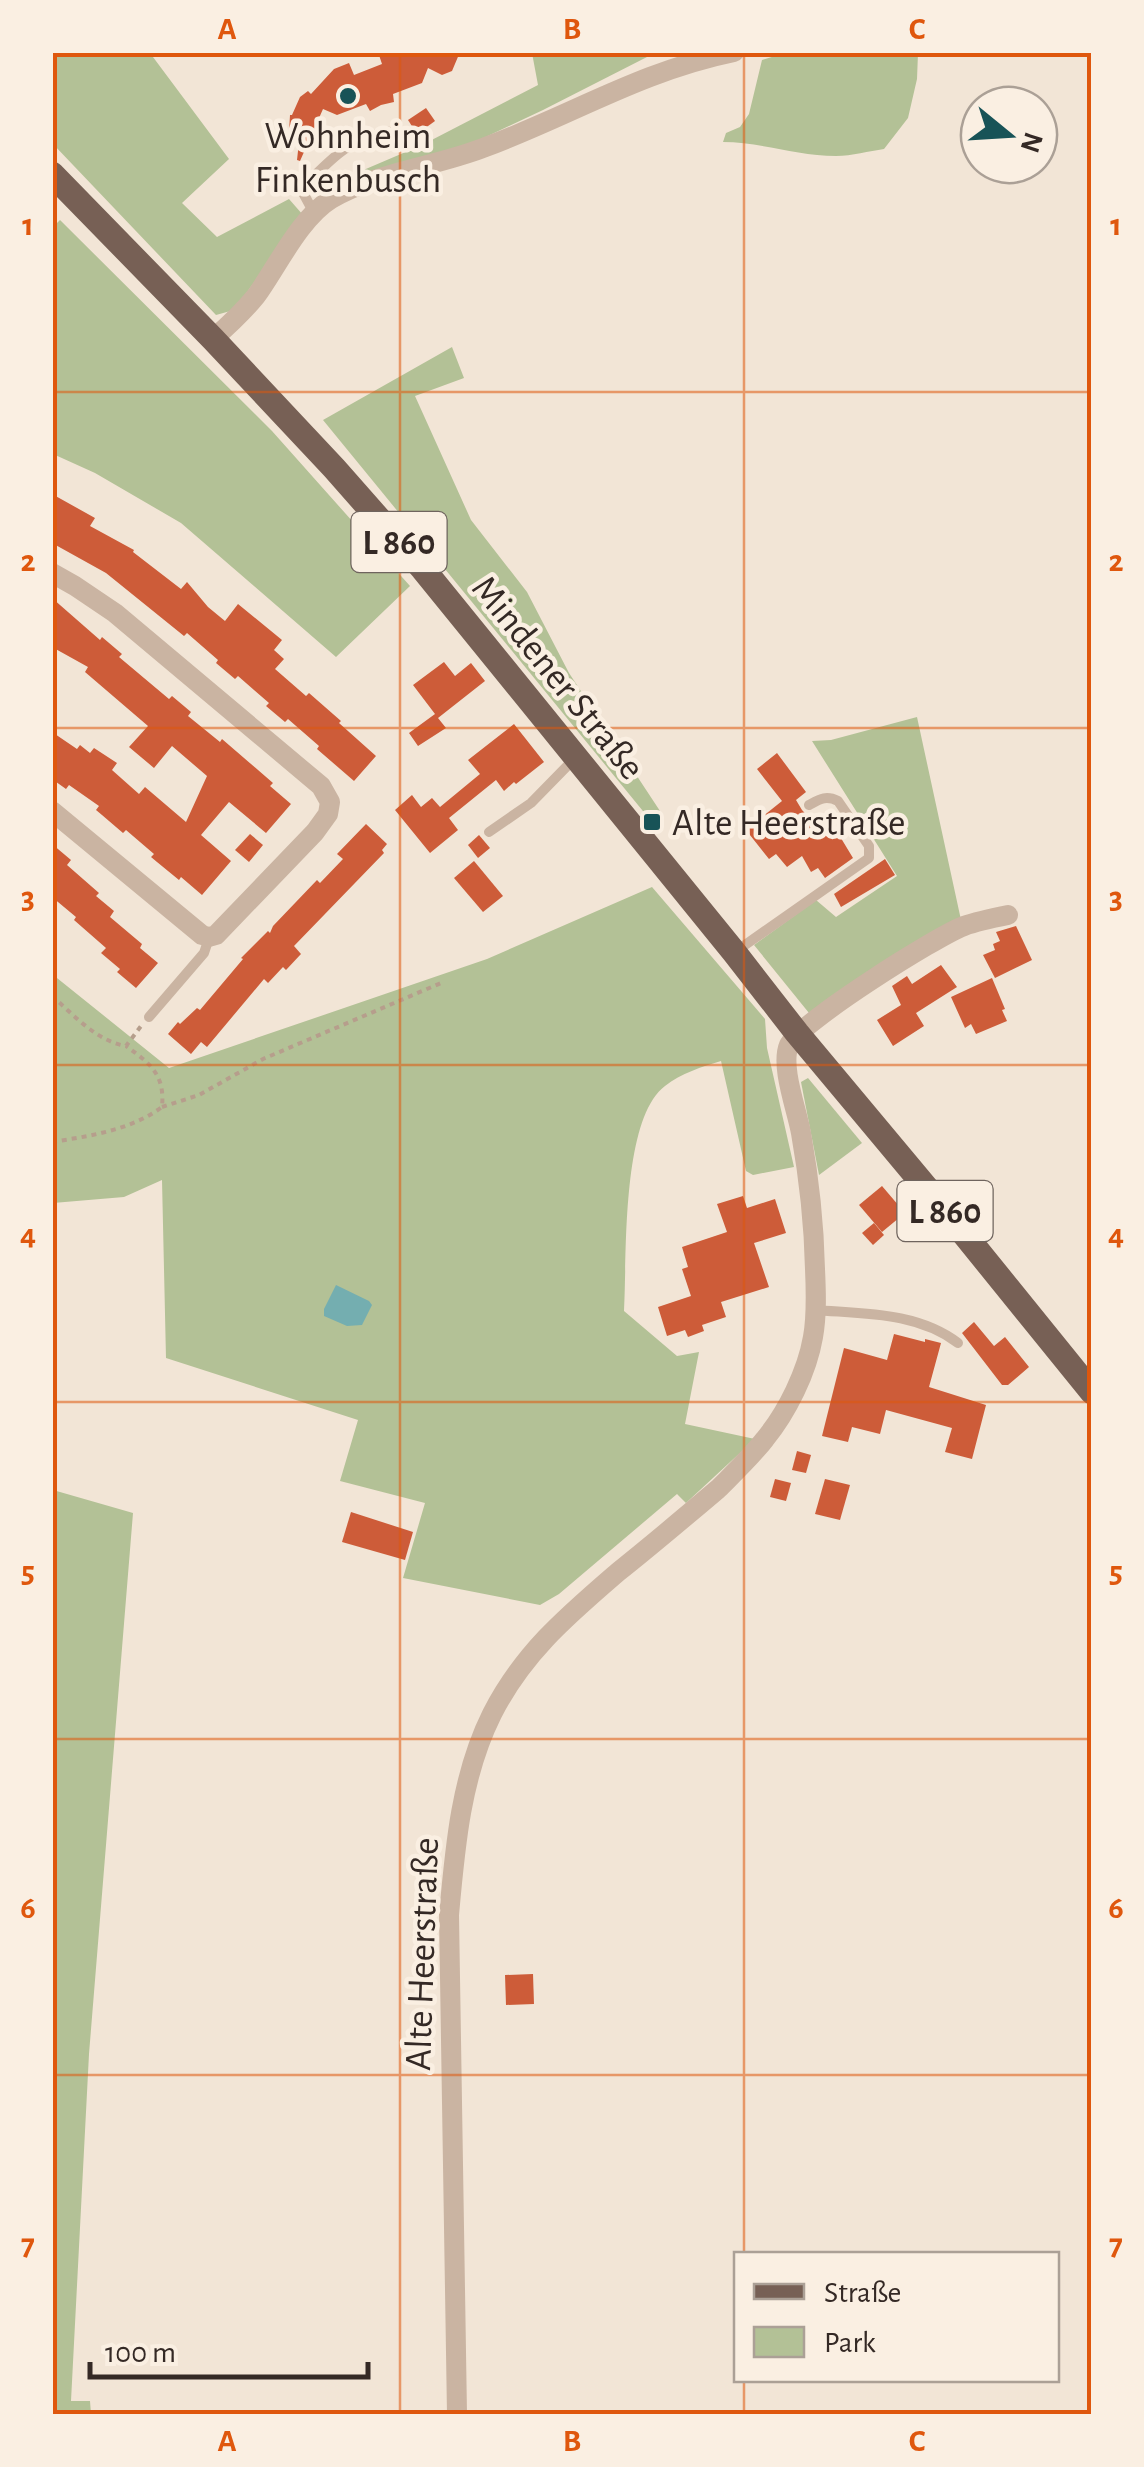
<svg xmlns="http://www.w3.org/2000/svg" width="1144" height="2467" viewBox="0 0 1144 2467" font-family="'Alegreya Sans',sans-serif">
  <style>
    .green { fill: #b3c196 }
    .water { fill: #74aeb0 }
    .building { fill: #cd5c39 }
    .lines { fill: none; stroke-linecap: round; stroke-linejoin: round }
    .path { stroke: #b69e8c; stroke-width: 4; stroke-dasharray: 5 5; stroke-linecap: butt }
    .service { stroke: #cab4a2; stroke-width: 10 }
    .minor { stroke: #cab4a2; stroke-width: 20 }
    .primary { stroke: #776055; stroke-width: 25 }
    .grid { fill: none; stroke: #df570d; stroke-width: 2.5; stroke-opacity: 0.55 }
    .poi-dot { fill: #185357; stroke: #faefe2; stroke-width: 4 }
    .labels { text-anchor: middle; stroke-width: 9; stroke-linejoin: round; paint-order: stroke }
    .shield { fill: #faefe2; stroke: #6f645e; stroke-width: 2.5 }
    .shield-label { font-size: 35px; font-weight: bold; fill: #342925 }
    .poi-label { font-size: 38px; fill: #342925; stroke: #faefe2 }
    .street-label { font-size: 38px; fill: #342925; stroke: #faefe2 }
    .neatline { fill: none; stroke: #df570d; stroke-width: 4 }
    .grid-label { font-size: 32px; text-anchor: middle; font-weight: bold; fill: #df570d }
  </style>
  <rect width="100%" height="100%" fill="#f2e5d6"/>
  <g class="green">
    <path d="M788 52 918 53 917 79 908 118 884 149C869 151 852 156 836 156 797 156 761 142 723 142L726 133 740 127 749 114 762 60Z"/>
    <path d="M52 53H150L229 159 182 203 217 237 289 199 303 215 234 310 216 315 53 144Z"/>
    <path d="M532 53H674L647 57 543 110 454 152 318 197 319 189 422 145 538 85Z"/>
    <path d="M60 220 272 431 410 586 336 657 181 523 95 473 53 454 52 228Z"/>
    <path d="M452 347 464 378 415 396 471 520 527 592 569 673 660 811 647 816 323 420Z"/>
    <path d="M917 717 961 920 809 1013 754 945 816 900 836 917 897 876 812 741 831 740Z"/>
    <path d="M652 887 765 1019 767 1048 794 1167 753 1175 746 1171 721 1061C702 1067 681 1073 665 1086 621 1119 627 1257 624 1311L677 1356 699 1352 685 1424 755 1439 686 1503 677 1494 559 1594 540 1605 403 1578 425 1503 340 1481 358 1420 166 1358 162 1180 124 1197 53 1203 52 974 169 1068 487 959Z"/>
    <path d="M808 1078 862 1143 819 1175 801 1082Z"/>
    <path d="M53 1490 133 1513 89 2054 71 2401H90L91 2414H52Z"/>
  </g>
  <path class="water" d="M336 1285 369 1301 372 1305 362 1325 347 1326 324 1316V1309Z"/>
  <g class="building">
    <path d="M378 52H460L452 71 442 75 428 68 422 83 393 94 394 102 381 105 370 111 366 104 337 115 323 109 300 161 297 160 300 133 289 132 290 115H292L300 97 308 91 311 94 334 69 349 63 354 75 382 64Z"/>
    <path d="M426 108 435 121 417 134 408 120Z"/>
    <path d="M52 494 95 518 90 526 134 550 133 552 181 589 187 582 208 607 225 621 238 604 282 640 274 650 284 659 275 669 306 696 309 693 341 721 339 723 376 756 354 781 317 749 319 746 288 719 285 722 266 706 269 703 238 676 235 679 216 663 218 660 187 633 184 636 106 573 52 543Z"/>
    <path d="M52 598 100 640 102 637 122 654 119 657 169 699 172 696 191 712 188 716 220 742 222 739 273 783 270 786 291 804 266 833 229 802 201 835 231 861 202 895 181 877 179 880 157 862 151 857 154 854 126 830 123 833 102 815 96 810 99 806 69 785 66 789 52 779V732L77 749 80 745 90 753 94 748 117 763 112 770 139 794 145 787 186 822 207 776 172 746 154 768 129 747 148 726 85 672 88 667 52 647Z"/>
    <path d="M444 662 455 676 471 663 485 681 438 718 446 728 418 746 409 733 435 714 413 685Z"/>
    <path d="M514 724 544 762 516 784 514 782 504 791 496 780 449 818 458 830 430 853 395 810 412 795 421 807 432 798 440 807 480 774 468 760Z"/>
    <path d="M777 753 806 792 796 800 802 810 814 823 827 815 853 858 825 878 818 868 811 872 802 856 787 867 776 854 769 859 746 830 782 801 757 769Z"/>
    <path d="M366 824 387 844 382 850 384 853 294 946 301 954 286 970 283 967 268 983 264 979 207 1047 201 1042 191 1054 168 1034 178 1022 180 1024 197 1008 200 1010 243 959 241 958 268 931 270 933 273 926 317 880 320 883 343 859 337 854Z"/>
    <path d="M250 834 263 845 249 862 235 850Z"/>
    <path d="M479 835 490 848 478 858 468 845Z"/>
    <path d="M52 844 71 860 67 865 99 893 96 896 114 911 110 917 142 944 140 948 158 963 136 988 117 972 120 969 101 953 106 948 74 920 76 917 52 897Z"/>
    <path d="M885 859 895 875 841 907 834 894Z"/>
    <path d="M474 861 503 896 483 912 454 878Z"/>
    <path d="M1016 926 1032 960 995 978 983 955 995 950 993 944 1000 941 996 932Z"/>
    <path d="M941 965 957 987 916 1013 924 1026 893 1046 877 1020 901 1005 892 986 907 976 912 984Z"/>
    <path d="M992 978 1005 1009 1002 1010 1007 1021 976 1034 971 1024 965 1028 951 997Z"/>
    <path d="M882 1186 905 1213 882 1232 859 1205Z"/>
    <path d="M743 1196 747 1208 775 1199 786 1233 754 1243 769 1287 721 1302 726 1317 702 1325 704 1331 688 1337 685 1330 667 1336 658 1307 691 1296 682 1269 688 1267 682 1247 727 1232 717 1204Z"/>
    <path d="M874 1223 884 1235 873 1245 862 1233Z"/>
    <path d="M974 1322 994 1346 1005 1337 1029 1367 1008 1385H1002L962 1333Z"/>
    <path d="M894 1334 925 1342V1339L941 1343 929 1387 986 1405 972 1459 945 1452 952 1428 886 1410 880 1434 852 1427 848 1442 822 1436 844 1348 887 1360Z"/>
    <path d="M797 1451 811 1455 806 1473 792 1470Z"/>
    <path d="M775 1479 791 1483 786 1501 770 1497Z"/>
    <path d="M825 1479 850 1485 840 1520 815 1514Z"/>
    <path d="M351 1512 413 1532 405 1560 342 1542Z"/>
    <path d="M533 1974 534 2004 506 2005 505 1975Z"/>
  </g>
  <g class="lines">
    <g class="path">
      <path d="M52 996C74 1015 96 1041 126 1046L141 1026"/>
      <path d="M162 1107 199 1095 263 1059 441 983"/>
      <path d="M52 1142C90 1136 131 1130 162 1107 165 1075 151 1064 126 1046"/>
    </g>
    <g class="service">
      <path d="M314 213 301 189C332 159 344 142 387 131"/>
      <path d="M489 832 531 803 575 758"/>
      <path d="M735 952 869 858V846L838 801C826 795 820 799 809 805"/>
      <path d="M149 1017 204 953 209 938"/>
      <path d="M815 1310C864 1314 917 1312 958 1343"/>
    </g>
    <g class="minor">
      <path d="M213 339C229 325 243 312 256 296 277 267 300 218 331 199 377 172 434 167 483 148 570 116 641 71 734 52"/>
      <path d="M52 573 75 586 115 613 321 786 330 802 328 814 315 832 216 935 209 937 202 935 52 811"/>
      <path d="M457 2414 449 1915C455 1847 461 1776 492 1714 523 1653 567 1616 618 1572 652 1545 685 1517 718 1489 734 1473 751 1457 765 1439 787 1412 807 1372 813 1337 817 1315 816 1291 815 1269 814 1224 809 1178 801 1133 797 1110 780 1066 789 1045 799 1023 937 936 964 926 978 921 993 918 1008 915"/>
    </g>
    <path class="primary" d="M52 174 213 339 334 468 423 569 734 952 797 1033 939 1203 1092 1392"/>
  </g>
  <path class="grid" d="M400 52V2414M744 52V2254M52 392H1092M52 728H1092M52 1065H1092M52 1402H1092M52 1739H1092M52 2075H1092M744 2380V2414"/>
  <g class="poi-dot">
    <circle cx="348" cy="96" r="10"/>
    <rect x="642" y="812" width="20" height="20" rx="5"/>
  </g>
  <g class="labels">
    <g class="shield">
      <rect x="351.5" y="512" width="95" height="60" rx="8"/>
      <rect x="897.5" y="1181" width="95" height="60" rx="8"/>
    </g>
    <g class="shield-label">
      <text x="399" y="554">L 860</text>
      <text x="945" y="1223">L 860</text>
    </g>
    <g class="poi-label">
      <text x="348" y="148">Wohnheim<tspan x="348" dy="44">Finkenbusch</tspan></text>
      <text x="672" y="835" text-anchor="start">Alte Heerstraße</text>
    </g>
    <g class="street-label">
      <text transform="translate(559 677) rotate(51)" y="13">Mindener Straße</text>
      <text transform="translate(421 1954) rotate(-88)" y="13">Alte Heerstraße</text>
    </g>
  </g>
  <rect width="1144" height="2467" fill="none" stroke="#faefe2" stroke-width="110"/>
  <rect x="734" y="2252" width="325" height="130" fill="#faefe2" stroke="#aba096" stroke-width="2.5"/>
  <rect x="754" y="2284" width="50" height="15" fill="#776055" stroke="#aba096" stroke-width="2.5"/>
  <text x="824" y="2302" font-size="30" fill="#342925">Straße</text>
  <rect x="754" y="2327" width="50" height="30" fill="#b3c196" stroke="#aba096" stroke-width="2.5"/>
  <text x="824" y="2352" font-size="30" fill="#342925">Park</text>
  <g transform="translate(1009 135) rotate(108)"><circle r="48" fill="#faefe2" stroke="#aba096" stroke-width="2.5"/>
  <path d="M0-8L18 38L0 25L-18 38Z" fill="#185357"/>
  <text y="-15" font-size="28" font-weight="bold" text-anchor="middle" fill="#342925">N</text>
  </g>
  <path d="M90 2362v15h278v-15" fill="none" stroke="#342925" stroke-width="5"/>
  <text x="105" y="2362" font-size="30" fill="#342925" stroke="#faefe2" stroke-width="8" paint-order="stroke">100 m</text>
  <rect x="55" y="55" width="1034" height="2357" class="neatline"/>
  <g class="grid-label">
    <text x="227" y="39">A</text>
    <text x="572" y="39">B</text>
    <text x="917" y="39">C</text>
    <text x="28" y="235">1</text>
    <text x="1116" y="235">1</text>
    <text x="28" y="571">2</text>
    <text x="1116" y="571">2</text>
    <text x="28" y="908">3</text>
    <text x="1116" y="908">3</text>
    <text x="28" y="1245">4</text>
    <text x="1116" y="1245">4</text>
    <text x="28" y="1582">5</text>
    <text x="1116" y="1582">5</text>
    <text x="28" y="1918">6</text>
    <text x="1116" y="1918">6</text>
    <text x="28" y="2255">7</text>
    <text x="1116" y="2255">7</text>
    <text x="227" y="2451">A</text>
    <text x="572" y="2451">B</text>
    <text x="917" y="2451">C</text>
  </g>
</svg>
